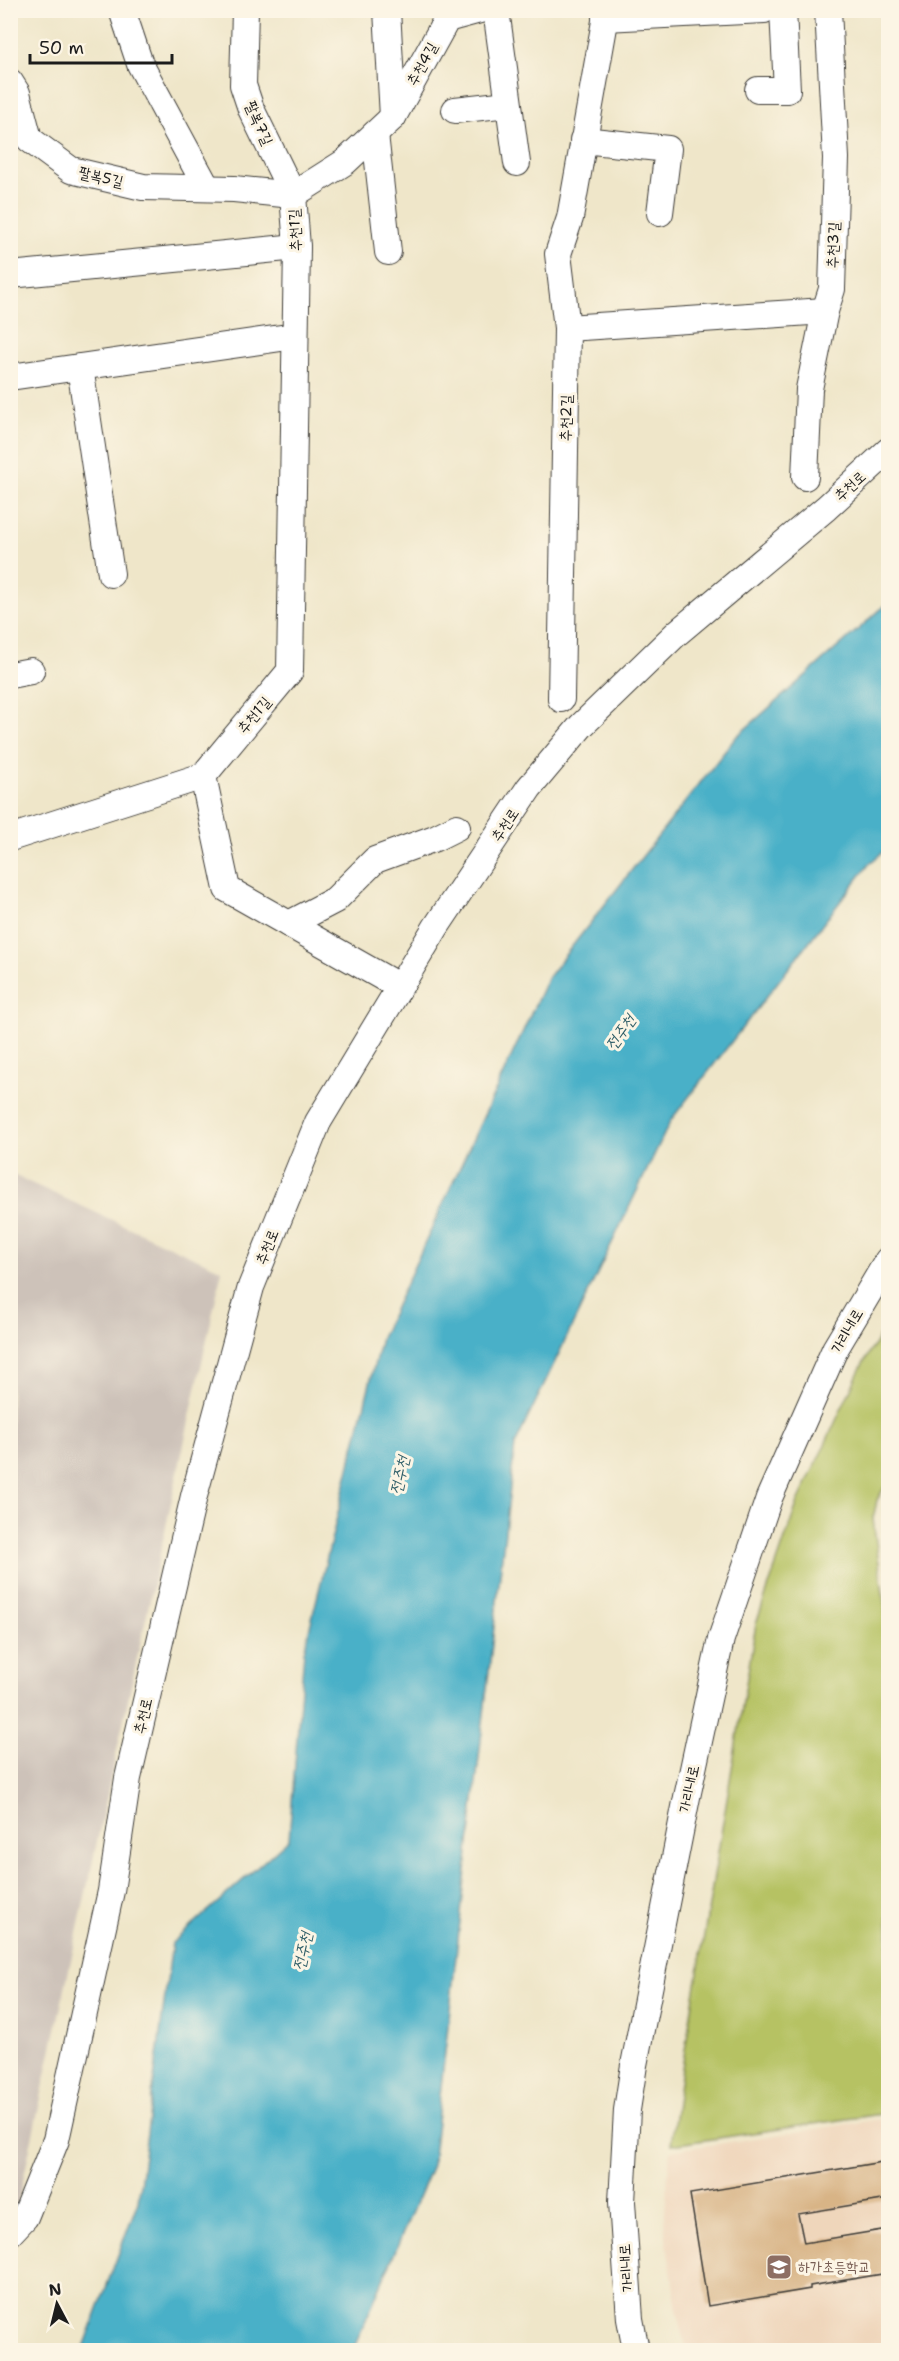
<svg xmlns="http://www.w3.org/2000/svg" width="899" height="2361" viewBox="0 0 899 2361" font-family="'Shantell Sans','Poor Story',sans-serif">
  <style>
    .built { fill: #efd6bb }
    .industrial { fill: #cdc2b9 }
    .green { fill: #b6c264; stroke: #696f40; stroke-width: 1.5 }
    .water { fill: #49b0c8; stroke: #326672; stroke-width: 1.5 }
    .building { fill: #d8b486 }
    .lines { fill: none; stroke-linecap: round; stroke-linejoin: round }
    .minor-casing { stroke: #3c3a36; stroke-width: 28 }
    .minor { stroke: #fff; stroke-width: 26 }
    .labels { text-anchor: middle; stroke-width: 6; stroke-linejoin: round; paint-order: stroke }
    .street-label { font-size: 15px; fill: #1c1c1c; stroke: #fcf5e5 }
    .education-label { font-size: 15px; fill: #785e54; stroke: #fcf5e5; text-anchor: start }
    .water-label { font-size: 16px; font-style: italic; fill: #305f69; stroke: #fcf5e5 }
  </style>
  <rect width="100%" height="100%" fill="#fcf5e5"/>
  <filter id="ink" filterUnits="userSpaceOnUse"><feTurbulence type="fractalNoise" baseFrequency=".0167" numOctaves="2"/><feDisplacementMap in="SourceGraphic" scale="12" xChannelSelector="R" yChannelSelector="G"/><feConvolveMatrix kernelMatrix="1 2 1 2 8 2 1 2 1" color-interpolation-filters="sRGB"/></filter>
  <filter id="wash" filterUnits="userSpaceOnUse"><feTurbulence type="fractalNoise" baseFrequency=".008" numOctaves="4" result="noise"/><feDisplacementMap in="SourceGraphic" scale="24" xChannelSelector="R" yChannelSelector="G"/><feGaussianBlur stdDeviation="1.35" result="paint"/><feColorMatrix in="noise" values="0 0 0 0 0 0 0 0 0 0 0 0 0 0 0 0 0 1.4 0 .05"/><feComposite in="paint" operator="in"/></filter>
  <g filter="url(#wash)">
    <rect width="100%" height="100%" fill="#efe6c9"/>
    <path class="built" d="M888 2118V2350H687L677 2310 664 2224 670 2151Z"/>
    <path class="industrial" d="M11 1174 222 1270 14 2221 11 2223Z"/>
    <path class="green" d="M888 1322V1481L877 1500 873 1519 888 1631V2113L671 2145 682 2068 756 1624 797 1504 861 1367Z"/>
    <path class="water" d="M888 603V848L870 863 671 1120 515 1445 432 2165 353 2350H83L138 2201 172 1943 289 1839 304 1651 381 1338 548 977 736 737Z"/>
    <g id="blocks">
      <path class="building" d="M888 2161V2199L798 2214 804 2243 888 2229V2273L810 2286V2289L708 2306 690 2194Z"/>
    </g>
  </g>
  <g filter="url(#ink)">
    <use href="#blocks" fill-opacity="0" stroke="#3c3a36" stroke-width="1.5"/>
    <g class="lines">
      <g class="minor-casing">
        <g id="minor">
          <path d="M122 10 140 64 207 188"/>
          <path d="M245 10 243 85 251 109 293 195 297 247 290 671 203 776 227 889 398 986"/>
          <path d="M387 10 393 117"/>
          <path d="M496 10 517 163"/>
          <path d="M605 18 764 10"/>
          <path d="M10 82 17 93 29 139 71 170 143 187 234 189 293 195"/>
          <path d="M758 90H787L783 10"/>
          <path d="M455 110 508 104"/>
          <path d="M375 134 388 252"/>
          <path d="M583 140 668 149 660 213"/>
          <path d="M293 195 345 162 393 117 447 19 480 10"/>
          <path d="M10 275 297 247"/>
          <path d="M567 328 825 311"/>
          <path d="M80 367 111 574"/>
          <path d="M10 377 295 336"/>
          <path d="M805 477 809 389 825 311 832 289 836 158 828 10"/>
          <path d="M10 675 31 671"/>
          <path d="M561 699 567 328 558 254 570 218 607 10"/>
          <path d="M10 838 203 776"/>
          <path d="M289 924 335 900 375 860 435 838 457 827"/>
          <path d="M10 2233 25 2217 56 2140 111 1891 128 1778 194 1496 251 1287 318 1122 436 927 529 788 581 726 677 633 826 508 888 451"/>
          <path d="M636 2350 630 2319 622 2202 627 2110 634 2065 687 1797 721 1639 769 1498 835 1349 888 1260"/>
        </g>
      </g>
      <use href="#minor" class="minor"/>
    </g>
  </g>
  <defs>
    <g id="school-square" transform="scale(1.35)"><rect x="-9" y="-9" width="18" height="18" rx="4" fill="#8d6e63" stroke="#fcf5e5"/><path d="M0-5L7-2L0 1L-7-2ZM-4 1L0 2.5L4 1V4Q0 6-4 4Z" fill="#fff"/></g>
  </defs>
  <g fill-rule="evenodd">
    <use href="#school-square" x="779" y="2267"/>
  </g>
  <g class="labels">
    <g class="street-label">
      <text transform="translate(422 64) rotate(-61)" y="5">추천4길</text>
      <text transform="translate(259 123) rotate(66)" y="5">팔복7길</text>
      <text transform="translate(101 177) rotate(13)" y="5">팔복5길</text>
      <text transform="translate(295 230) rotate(-93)" y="5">추천1길</text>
      <text transform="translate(833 245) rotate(-88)" y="5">추천3길</text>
      <text transform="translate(566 418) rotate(-89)" y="5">추천2길</text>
      <text transform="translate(850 486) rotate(-42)" y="5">추천로</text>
      <text transform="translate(254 715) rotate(-50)" y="5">추천1길</text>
      <text transform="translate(505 825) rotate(-56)" y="5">추천로</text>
      <text transform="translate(267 1247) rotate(-68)" y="5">추천로</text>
      <text transform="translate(847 1331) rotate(-60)" y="5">가리내로</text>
      <text transform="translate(143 1716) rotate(-77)" y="5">추천로</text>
      <text transform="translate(689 1789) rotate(-78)" y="5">가리내로</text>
      <text transform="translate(626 2268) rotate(-94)" y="5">가리내로</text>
    </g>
    <g class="education-label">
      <text x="798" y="2272">하가초등학교</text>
    </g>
    <g class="water-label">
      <text transform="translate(620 1032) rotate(-55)" y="6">전주천</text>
      <text transform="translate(399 1475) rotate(-78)" y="6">전주천</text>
      <text transform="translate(302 1951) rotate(-78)" y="6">전주천</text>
    </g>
  </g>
  <rect width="899" height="2361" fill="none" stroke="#fcf5e5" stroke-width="36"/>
  <g transform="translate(57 2304) rotate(353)" stroke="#fcf5e5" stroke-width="4.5" paint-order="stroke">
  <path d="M0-4.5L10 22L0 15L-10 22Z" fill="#1c1c1c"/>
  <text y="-9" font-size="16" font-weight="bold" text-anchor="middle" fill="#1c1c1c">N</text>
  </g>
  <path d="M30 54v9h142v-9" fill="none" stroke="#1c1c1c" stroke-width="3"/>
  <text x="39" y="54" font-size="18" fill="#1c1c1c" stroke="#fcf5e5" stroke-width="4.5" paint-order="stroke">50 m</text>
</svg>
